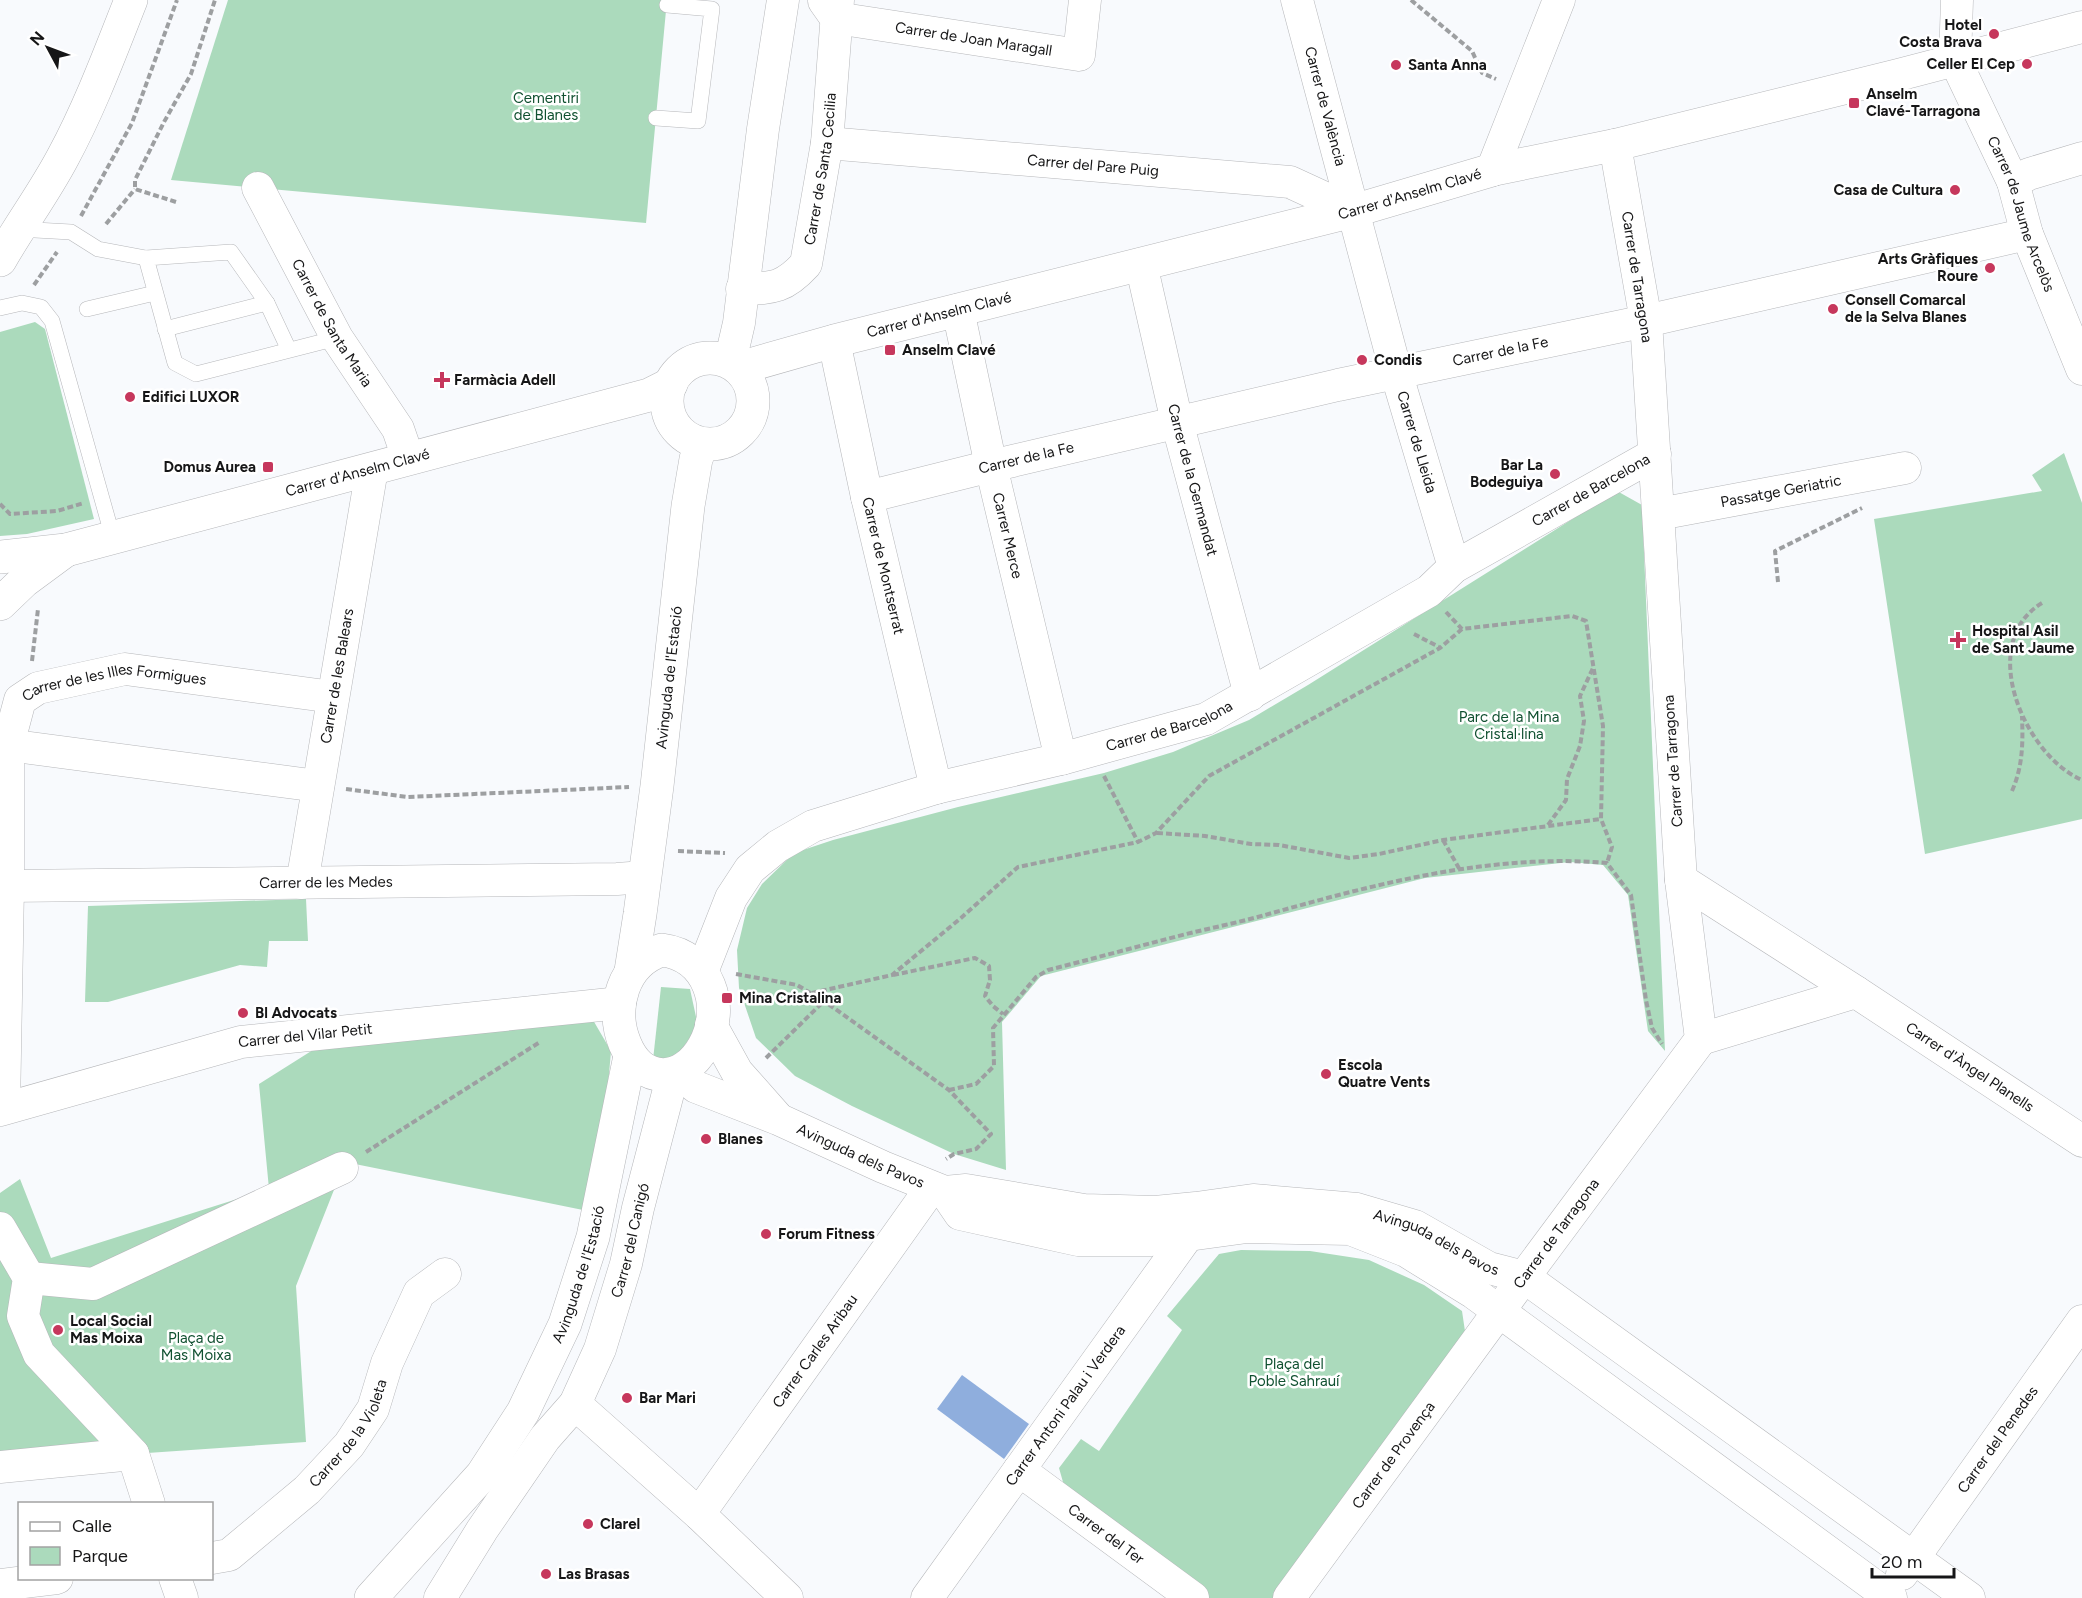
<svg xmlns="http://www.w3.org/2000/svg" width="2082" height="1598" viewBox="0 0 2082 1598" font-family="Figtree,sans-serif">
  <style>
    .green { fill: #abdabc }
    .water { fill: #8faedd }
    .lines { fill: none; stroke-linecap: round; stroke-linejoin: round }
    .lane-casing { stroke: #b6b7ba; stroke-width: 16 }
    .street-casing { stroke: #b6b7ba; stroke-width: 33 }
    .secondary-casing { stroke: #b6b7ba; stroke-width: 34 }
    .path { stroke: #9d9fa1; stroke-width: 4; stroke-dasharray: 6 3; stroke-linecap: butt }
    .lane { stroke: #fff; stroke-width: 15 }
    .street { stroke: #fff; stroke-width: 32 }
    .secondary { stroke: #fff; stroke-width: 33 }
    .poi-dot { fill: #c6375c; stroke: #fff; stroke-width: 2 }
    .labels { text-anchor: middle; stroke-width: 5; stroke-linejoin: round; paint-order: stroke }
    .poi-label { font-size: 15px; font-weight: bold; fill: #161617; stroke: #fff; text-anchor: start }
    .street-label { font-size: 15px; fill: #161617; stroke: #fff }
    .park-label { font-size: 15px; fill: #115131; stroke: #fff }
  </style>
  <rect width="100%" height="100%" fill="#f8fafd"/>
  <g class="green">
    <path d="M228 0H667L646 223 171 180Z"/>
    <path d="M35 322 45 329 94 519 27 534 0 536V332Z"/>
    <path d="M2064 453 2082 503V819L1925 854 1874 519 2042 491 2032 475Z"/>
    <path d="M1617 491 1642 505 1665 1051 1648 1031 1628 895 1603 865 1570 862 1425 878 1041 976 1002 1022 1006 1170 954 1154 852 1106 795 1076 756 1038 739 988 737 950 747 908 762 884 794 853 833 840 958 807 1104 773 1173 752 1249 720 1308 685Z"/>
    <path d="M306 899 308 941H269L267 967 240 965 108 1002H85L88 906Z"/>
    <path d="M661 987 690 989 698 1026 676 1058 653 1060Z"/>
    <path d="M593 1020 611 1051 605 1121 583 1210 345 1162 296 1286 306 1442 133 1454 0 1458V1193L20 1179 51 1258 269 1189 259 1084 324 1043Z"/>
    <path d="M1241 1250 1310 1251 1369 1260 1424 1285 1462 1311 1466 1338 1279 1598H1204L1067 1496 1059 1468 1081 1439 1099 1451 1182 1330 1167 1316 1219 1254Z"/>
  </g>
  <path class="water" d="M962 1375 1029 1424 1004 1459 937 1409Z"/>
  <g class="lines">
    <g class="lane-casing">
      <g id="lane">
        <path d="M656 118 698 121 712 9 667 5"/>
        <path d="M17 229 71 232 98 249 146 258"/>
        <path d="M0 308 22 303 41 307 52 321 113 538"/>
        <path d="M87 309 155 293"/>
        <path d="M165 329 267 303"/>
        <path d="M289 350 267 303 231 252 146 258 175 363 196 374 337 338"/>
      </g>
    </g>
    <g class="street-casing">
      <g id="street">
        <path id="s1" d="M1297 0 1396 372 1454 567"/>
        <path id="s2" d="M1957 0 1955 60 2013 182 2027 234 2082 369"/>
        <path id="s3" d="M824 1 836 18 1079 55 1085 0"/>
        <path id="s4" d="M827 143 1290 182 1353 211"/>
        <path d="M1492 170 1615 145 1898 75 2082 27"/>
        <path d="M1492 170 1559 0"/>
        <path d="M2013 182 2029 174 2082 158"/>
        <path id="s5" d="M258 188 337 338 398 429 408 458"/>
        <path id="s6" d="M1141 264 1177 422 1250 695"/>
        <path id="s7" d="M742 289C774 288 784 288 806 264L827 143 838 0"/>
        <path id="s8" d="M958 310 991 466 1061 759"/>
        <path id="s9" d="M834 341 867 497 936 788"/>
        <path d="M730 362 739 323 763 129 783 0"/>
        <path id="s10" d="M867 497 991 466 1338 385 1646 321 2027 234"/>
        <path id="s11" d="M1659 514 1905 468"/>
        <path d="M8 745 318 786"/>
        <path id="s12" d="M1681 880 1856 992 2082 1141"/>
        <path id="s13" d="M302 883 372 469"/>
        <path id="s14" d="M8 886 617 879 644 877"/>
        <path id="s15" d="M702 972 731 898 750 869 778 846 813 826 936 788 1061 759 1206 719 1429 591 1454 567 1655 454"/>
        <path d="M711 1025 737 1072 776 1116"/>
        <path d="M1701 1039 1856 992"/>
        <path id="s16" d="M678 1072 696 1087 778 1119 883 1167 945 1192 966 1190 1084 1210 1155 1212 1196 1208 1253 1200 1357 1209 1415 1226 1489 1268 1524 1277 1969 1598"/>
        <path id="s17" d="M4 1108 8 886V745L20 700 38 688 125 669 333 697"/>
        <path id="s18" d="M0 1110 241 1042 620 1003"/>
        <path d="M945 1192 960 1214 1078 1240H1152L1247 1227 1350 1229 1406 1251 1474 1293 1891 1598"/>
        <path d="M0 1228 29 1278 23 1316 39 1354 133 1454 149 1504"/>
        <path d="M29 1278 93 1284 342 1168"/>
        <path d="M575 1404 699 1514 787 1598"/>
        <path d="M0 1467 133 1454"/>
        <path id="s19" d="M1019 1470 1193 1598"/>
        <path id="s20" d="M699 1514 931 1188"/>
        <path id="s21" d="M212 1558 229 1555 307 1490 349 1445 373 1409 387 1363 419 1293 445 1274"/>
        <path id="s22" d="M1902 1574 2082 1321"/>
        <path d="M175 1578 182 1598"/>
        <path d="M0 1585 57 1578"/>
        <path id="s23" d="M440 1598 482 1530 545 1438 575 1404 600 1349 626 1264 638 1208 673 1074"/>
        <path id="s24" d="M927 1598 1188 1235 1191 1224"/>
        <path id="s25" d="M1289 1598 1524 1277 1701 1039 1681 880 1646 321 1615 145"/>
      </g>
    </g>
    <g class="secondary-casing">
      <g id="secondary">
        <path d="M0 260C20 225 44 193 63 157 90 107 110 53 131 0"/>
        <circle cx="710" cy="401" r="43"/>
        <path id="s26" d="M739 368 834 341 1353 211 1492 170"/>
        <path id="s27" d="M0 557 66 550 649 395 671 384"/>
        <path d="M0 604 24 581 66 550"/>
        <path d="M662 950C709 956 726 1007 704 1046 683 1084 642 1085 625 1044 610 1008 623 962 662 950Z"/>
        <path id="s28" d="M631 971 640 914 657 786 688 506 696 459 702 444"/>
        <path id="s29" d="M371 1598 482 1475 523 1412 565 1324 593 1237 630 1056"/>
      </g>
    </g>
    <g class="path">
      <path d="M1411 0 1472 51 1482 73 1496 79"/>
      <path d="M176 202 135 189V180L164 122 191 74 215 0"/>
      <path d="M81 216 132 123 177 0"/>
      <path d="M106 224 135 189"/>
      <path d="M34 285 57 252"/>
      <path d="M0 504 10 514 57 511 84 503"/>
      <path d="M1778 582 1775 551 1862 508"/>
      <path d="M2042 603C1976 643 2024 755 2082 780"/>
      <path d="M1446 612 1462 629"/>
      <path d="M1414 634 1439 647"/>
      <path d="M32 661 38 609"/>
      <path d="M1104 776 1138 842"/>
      <path d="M346 789 408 797 629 787"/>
      <path d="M2012 791C2023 766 2023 742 2022 716"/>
      <path d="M1548 825 1566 800 1567 779 1580 746 1584 721 1580 696 1593 668"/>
      <path d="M1157 833 1205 836 1251 844 1279 845 1349 858 1379 854 1443 840 1601 819"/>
      <path d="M1443 840 1460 870"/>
      <path d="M678 851 725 853"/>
      <path d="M736 974 797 985 824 1001 949 1090 991 1134 976 1149 954 1154 946 1159"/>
      <path d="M893 975 975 958 989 966 990 980 985 996 993 1006 1003 1014"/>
      <path d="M812 993 892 975 961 918 1018 867 1138 842 1156 833 1209 776 1440 648 1462 629 1572 616 1586 621 1603 726 1601 819 1612 847 1607 863"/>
      <path d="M766 1058 824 1001"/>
      <path d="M949 1090 976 1084 994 1066 993 1028 1036 977 1048 970C1088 960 1128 949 1167 939 1200 930 1233 924 1265 915 1376 884 1491 853 1607 863L1631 895 1646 1000 1652 1028 1662 1044"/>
      <path d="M366 1152 540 1042"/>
    </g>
    <use href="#lane" class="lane"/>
    <use href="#street" class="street"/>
    <use href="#secondary" class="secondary"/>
  </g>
  <g class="poi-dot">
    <circle cx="1994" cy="34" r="6"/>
    <circle cx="2027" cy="64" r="6"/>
    <circle cx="1396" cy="65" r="6"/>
    <rect x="1848" y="97" width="12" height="12" rx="3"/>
    <circle cx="1955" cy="190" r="6"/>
    <circle cx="1990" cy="268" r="6"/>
    <circle cx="1833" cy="309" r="6"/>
    <rect x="884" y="344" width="12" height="12" rx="3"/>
    <circle cx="1362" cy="360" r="6"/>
    <path d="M439 371h6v6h6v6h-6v6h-6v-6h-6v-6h6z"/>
    <circle cx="130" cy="397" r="6"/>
    <rect x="262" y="461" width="12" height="12" rx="3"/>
    <circle cx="1555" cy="474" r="6"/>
    <path d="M1955 631h6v6h6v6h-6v6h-6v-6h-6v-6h6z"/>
    <rect x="721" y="992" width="12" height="12" rx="3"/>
    <circle cx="243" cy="1013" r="6"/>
    <circle cx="1326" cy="1074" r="6"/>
    <circle cx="706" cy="1139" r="6"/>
    <circle cx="766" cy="1234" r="6"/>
    <circle cx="58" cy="1330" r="6"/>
    <circle cx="627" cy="1398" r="6"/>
    <circle cx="588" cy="1524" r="6"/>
    <circle cx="546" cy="1574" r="6"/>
  </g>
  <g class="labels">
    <g class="poi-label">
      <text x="1982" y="30" text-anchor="end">Hotel<tspan x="1982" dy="17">Costa Brava</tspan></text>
      <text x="2015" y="69" text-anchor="end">Celler El Cep</text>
      <text x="1408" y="70">Santa Anna</text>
      <text x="1866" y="99">Anselm<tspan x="1866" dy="17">Clavé-Tarragona</tspan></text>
      <text x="1943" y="195" text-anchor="end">Casa de Cultura</text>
      <text x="1978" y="264" text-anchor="end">Arts Gràfiques<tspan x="1978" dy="17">Roure</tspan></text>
      <text x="1845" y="305">Consell Comarcal<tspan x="1845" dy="17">de la Selva Blanes</tspan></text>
      <text x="902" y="355">Anselm Clavé</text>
      <text x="1374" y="365">Condis</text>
      <text x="454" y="385">Farmàcia Adell</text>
      <text x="142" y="402">Edifici LUXOR</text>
      <text x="1543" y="470" text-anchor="end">Bar La<tspan x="1543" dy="17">Bodeguiya</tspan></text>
      <text x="256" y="472" text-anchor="end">Domus Aurea</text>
      <text x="1972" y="636">Hospital Asil<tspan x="1972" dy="17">de Sant Jaume</tspan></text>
      <text x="739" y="1003">Mina Cristalina</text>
      <text x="255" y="1018">Bl Advocats</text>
      <text x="1338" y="1070">Escola<tspan x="1338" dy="17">Quatre Vents</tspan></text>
      <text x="718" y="1144">Blanes</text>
      <text x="778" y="1239">Forum Fitness</text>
      <text x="70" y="1326">Local Social<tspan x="70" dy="17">Mas Moixa</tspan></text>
      <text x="639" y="1403">Bar Mari</text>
      <text x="600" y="1529">Clarel</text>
      <text x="558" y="1579">Las Brasas</text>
    </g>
    <g class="street-label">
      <text dy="5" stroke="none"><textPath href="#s3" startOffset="160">Carrer de Joan Maragall</textPath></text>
      <text dy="5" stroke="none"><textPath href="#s1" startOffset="110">Carrer de València</textPath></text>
      <text dy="5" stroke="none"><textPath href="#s4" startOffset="267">Carrer del Pare Puig</textPath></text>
      <text dy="5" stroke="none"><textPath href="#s7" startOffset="168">Carrer de Santa Cecilia</textPath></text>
      <text dy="5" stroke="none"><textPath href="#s26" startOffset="693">Carrer d'Anselm Clavé</textPath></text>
      <text dy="5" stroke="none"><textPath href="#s2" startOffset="228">Carrer de Jaume Arcelòs</textPath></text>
      <text transform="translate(1637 277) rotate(81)" y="5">Carrer de Tarragona</text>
      <text dy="5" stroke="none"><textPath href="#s26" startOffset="207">Carrer d'Anselm Clavé</textPath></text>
      <text dy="5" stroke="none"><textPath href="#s5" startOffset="154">Carrer de Santa Maria</textPath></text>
      <text dy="5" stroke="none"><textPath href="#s10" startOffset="650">Carrer de la Fe</textPath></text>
      <text dy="5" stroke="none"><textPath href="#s1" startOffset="458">Carrer de Lleida</textPath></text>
      <text dy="5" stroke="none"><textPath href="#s10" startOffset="164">Carrer de la Fe</textPath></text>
      <text dy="5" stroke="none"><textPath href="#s27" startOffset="368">Carrer d'Anselm Clavé</textPath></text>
      <text dy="5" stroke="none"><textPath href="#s6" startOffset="222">Carrer de la Germandat</textPath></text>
      <text dy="5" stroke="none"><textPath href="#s15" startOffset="1047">Carrer de Barcelona</textPath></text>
      <text dy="5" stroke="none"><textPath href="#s11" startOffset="124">Passatge Geriatric</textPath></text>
      <text dy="5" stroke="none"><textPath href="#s8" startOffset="231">Carrer Merce</textPath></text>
      <text dy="5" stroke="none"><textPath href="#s9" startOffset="230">Carrer de Montserrat</textPath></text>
      <text dy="5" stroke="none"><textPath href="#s13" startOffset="210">Carrer de les Balears</textPath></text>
      <text dy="5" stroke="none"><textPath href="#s28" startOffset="296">Avinguda de l'Estació</textPath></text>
      <text dy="5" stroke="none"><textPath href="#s17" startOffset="508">Carrer de les Illes Formigues</textPath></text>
      <text dy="5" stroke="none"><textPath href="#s15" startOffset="561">Carrer de Barcelona</textPath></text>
      <text transform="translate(1673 761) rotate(-94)" y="5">Carrer de Tarragona</text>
      <text dy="5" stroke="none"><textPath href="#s14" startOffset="318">Carrer de les Medes</textPath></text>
      <text dy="5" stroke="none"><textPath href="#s18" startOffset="315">Carrer del Vilar Petit</textPath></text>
      <text dy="5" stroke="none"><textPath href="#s12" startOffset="344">Carrer d'Àngel Planells</textPath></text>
      <text dy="5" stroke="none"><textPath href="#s16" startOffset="202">Avinguda dels Pavos</textPath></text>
      <text dy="5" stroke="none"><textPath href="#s25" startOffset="452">Carrer de Tarragona</textPath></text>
      <text dy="5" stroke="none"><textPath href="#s23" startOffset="410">Carrer del Canigó</textPath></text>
      <text dy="5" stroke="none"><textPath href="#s16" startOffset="795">Avinguda dels Pavos</textPath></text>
      <text dy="5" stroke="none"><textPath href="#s29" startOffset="390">Avinguda de l'Estació</textPath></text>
      <text dy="5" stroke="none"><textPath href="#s20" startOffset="200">Carrer Carles Aribau</textPath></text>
      <text dy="5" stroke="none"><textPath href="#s24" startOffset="237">Carrer Antoni Palau i Verdera</textPath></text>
      <text dy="5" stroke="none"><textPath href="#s21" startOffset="190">Carrer de la Violeta</textPath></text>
      <text dy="5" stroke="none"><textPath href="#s22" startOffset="165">Carrer del Penedes</textPath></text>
      <text dy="5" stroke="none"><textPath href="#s25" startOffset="177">Carrer de Provença</textPath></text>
      <text dy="5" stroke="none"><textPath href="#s19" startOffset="108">Carrer del Ter</textPath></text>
    </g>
    <g class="park-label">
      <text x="546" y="103">Cementiri<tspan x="546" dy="17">de Blanes</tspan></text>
      <text x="1509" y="722">Parc de la Mina<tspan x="1509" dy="17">Cristal·lina</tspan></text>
      <text x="196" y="1343">Plaça de<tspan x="196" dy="17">Mas Moixa</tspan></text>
      <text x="1294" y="1369">Plaça del<tspan x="1294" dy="17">Poble Sahrauí</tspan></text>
    </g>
  </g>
  <rect x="18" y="1502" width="195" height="78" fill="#ffffff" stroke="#a2a2a2" stroke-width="1.5"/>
  <rect x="30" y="1522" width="30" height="9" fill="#ffffff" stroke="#a2a2a2" stroke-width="1.5"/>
  <text x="72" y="1532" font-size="18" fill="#161617">Calle</text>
  <rect x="30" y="1547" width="30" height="18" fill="#abdabc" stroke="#a2a2a2" stroke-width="1.5"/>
  <text x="72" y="1562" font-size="18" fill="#161617">Parque</text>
  <g transform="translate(48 48) rotate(311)" stroke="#ffffff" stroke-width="4.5" paint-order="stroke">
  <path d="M0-4.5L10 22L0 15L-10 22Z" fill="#161617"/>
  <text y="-9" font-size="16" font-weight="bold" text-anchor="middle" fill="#161617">N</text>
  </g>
  <path d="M1872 1568v9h82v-9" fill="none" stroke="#161617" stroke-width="3"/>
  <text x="1881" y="1568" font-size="18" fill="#161617" stroke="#ffffff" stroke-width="4.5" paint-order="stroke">20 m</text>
</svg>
